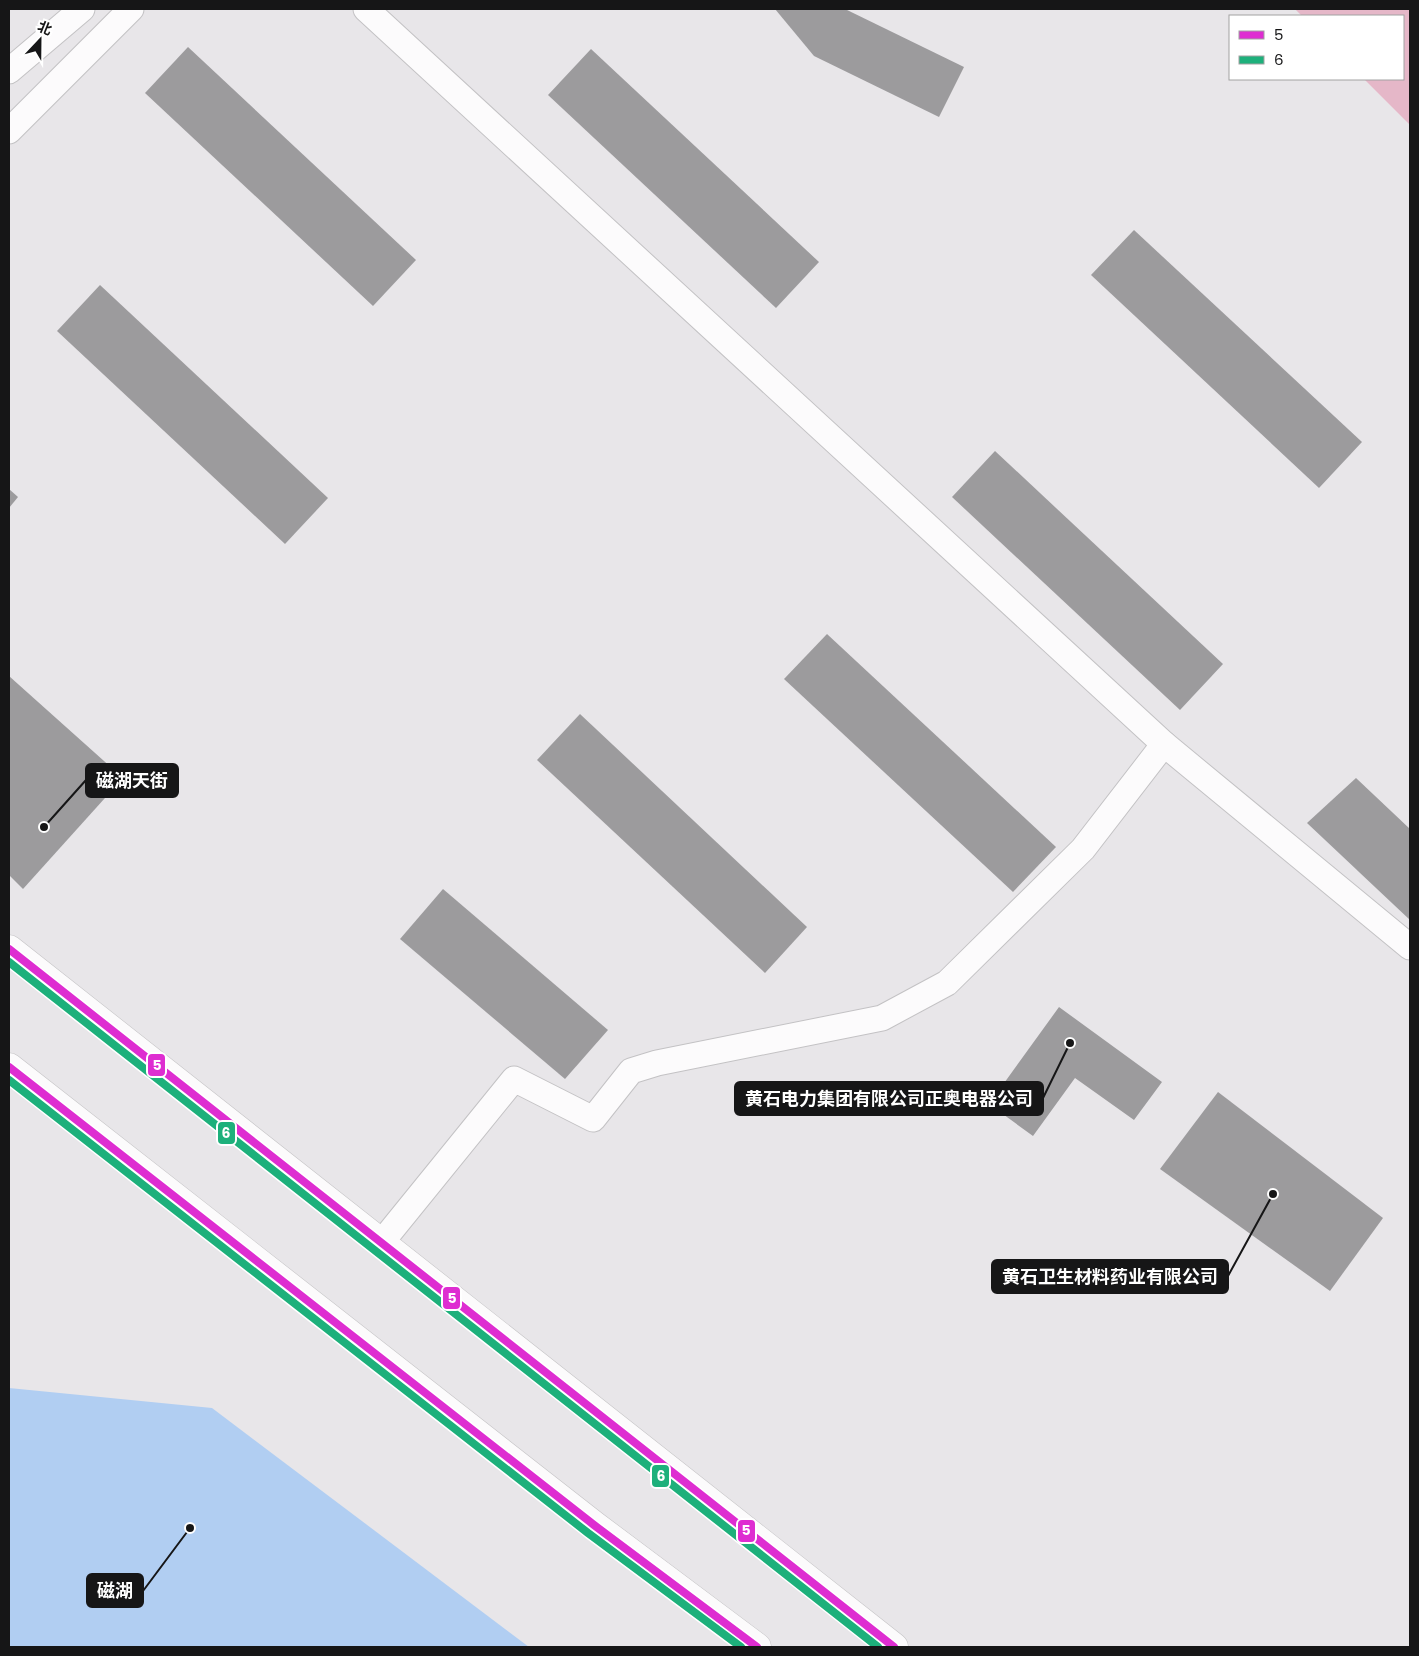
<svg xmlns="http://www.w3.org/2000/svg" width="1419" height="1656" viewBox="0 0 1419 1656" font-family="Poppins,'Noto Sans SC',sans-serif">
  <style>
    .forest { fill: #e5b7c8 }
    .water { fill: #b1cef2 }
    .building { fill: #9c9b9d }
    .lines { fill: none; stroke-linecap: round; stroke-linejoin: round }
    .minor-casing { stroke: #c3c2c4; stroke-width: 27 }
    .primary-casing { stroke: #c3c2c4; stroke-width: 29 }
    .minor { stroke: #fcfbfc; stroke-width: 25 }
    .primary { stroke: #fcfbfc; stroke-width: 28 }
    .bus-1-casing { stroke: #fff; stroke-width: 11 }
    .bus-2-casing { stroke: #fff; stroke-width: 11 }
    .bus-1 { stroke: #de2dd1; stroke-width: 8 }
    .bus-2 { stroke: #1db07b; stroke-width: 8 }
    .leader { fill: none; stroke: #161617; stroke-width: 2 }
    .callout-dot { fill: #161617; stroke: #fff; stroke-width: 2 }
    .callout { fill: #161617; stroke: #161617; stroke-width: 2 }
    .callout-label { font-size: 18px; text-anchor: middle; font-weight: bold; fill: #fff }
    .line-badge { stroke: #fff; stroke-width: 2 }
    .badge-label { font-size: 14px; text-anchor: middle; font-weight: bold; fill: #fff }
  </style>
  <rect width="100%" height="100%" fill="#e8e6e9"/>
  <path class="forest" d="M1295 9H1410V125L1364 79H1403V16H1302Z"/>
  <path class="water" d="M9 1388 212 1408 529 1647H9Z"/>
  <g class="building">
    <path d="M775 9H845L964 67 939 117 814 56Z"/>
    <path d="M188 47 416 260 373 306 145 93Z"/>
    <path d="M591 49 819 262 776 308 548 95Z"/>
    <path d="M1134 230 1362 442 1319 488 1091 275Z"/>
    <path d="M100 285 328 498 285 544 57 331Z"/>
    <path d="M995 451 1223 664 1180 710 952 497Z"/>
    <path d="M9 489 18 497 9 508Z"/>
    <path d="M827 634 1056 847 1013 892 784 679Z"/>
    <path d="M9 676 123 778 23 889 9 875Z"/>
    <path d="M580 714 807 927 765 973 537 760Z"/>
    <path d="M1356 778 1410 829V920L1307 823Z"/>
    <path d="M443 889 608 1030 565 1079 400 939Z"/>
    <path d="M1059 1007 1162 1082 1134 1120 1075 1078 1033 1136 989 1104Z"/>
    <path d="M1218 1092 1383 1218 1330 1291 1160 1169Z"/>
  </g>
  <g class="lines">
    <g class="minor-casing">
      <g id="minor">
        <path d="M366 9 1164 744 1410 947"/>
        <path d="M9 71 82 9"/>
        <path d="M9 131 131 9"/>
        <path d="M381 1243 514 1079 593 1119 631 1071 657 1063 882 1018 947 983 1083 849 1164 744"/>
      </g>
    </g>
    <g class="primary-casing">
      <g id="primary">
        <path d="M9 949 894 1647"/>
        <path d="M9 1067 594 1525 757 1647"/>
      </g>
    </g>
    <use href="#minor" class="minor"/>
    <use href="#primary" class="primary"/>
    <g class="bus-1-casing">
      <g id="bus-1">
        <path d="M9 949 894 1647"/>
        <path d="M9 1067 594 1525 757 1647"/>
      </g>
    </g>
    <g class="bus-2-casing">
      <g id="bus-2">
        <path d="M9 962 878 1647"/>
        <path d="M9 1080 588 1533 741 1647"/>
      </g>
    </g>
    <use href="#bus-1" class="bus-1"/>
    <use href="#bus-2" class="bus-2"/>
  </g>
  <path class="leader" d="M44 827L86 780M1070 1043L1043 1098M1273 1194L1228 1276M190 1528L143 1591"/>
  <g class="callout-dot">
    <circle cx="44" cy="827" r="5"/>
    <circle cx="1070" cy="1043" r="5"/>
    <circle cx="1273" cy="1194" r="5"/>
    <circle cx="190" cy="1528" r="5"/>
  </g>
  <g class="callout">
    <rect x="86" y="764" width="92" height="33" rx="5"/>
    <rect x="735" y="1082" width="308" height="33" rx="5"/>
    <rect x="992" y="1260" width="236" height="33" rx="5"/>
    <rect x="87" y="1574" width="56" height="33" rx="5"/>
  </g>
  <g class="callout-label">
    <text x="132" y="787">磁湖天街</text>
    <text x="889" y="1105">黄石电力集团有限公司正奥电器公司</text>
    <text x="1110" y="1283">黄石卫生材料药业有限公司</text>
    <text x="115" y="1597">磁湖</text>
  </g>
  <g class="line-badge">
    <rect x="147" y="1053" width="19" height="24" rx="5" fill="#de2dd1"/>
    <rect x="217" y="1121" width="19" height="24" rx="5" fill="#1db07b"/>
    <rect x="442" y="1286" width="19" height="24" rx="5" fill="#de2dd1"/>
    <rect x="651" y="1464" width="19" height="24" rx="5" fill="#1db07b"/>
    <rect x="737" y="1519" width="19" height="24" rx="5" fill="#de2dd1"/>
  </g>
  <g class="badge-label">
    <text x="157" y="1070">5</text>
    <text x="226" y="1138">6</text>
    <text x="452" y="1303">5</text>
    <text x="661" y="1481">6</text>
    <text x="746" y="1535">5</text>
  </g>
  <rect width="1419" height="1656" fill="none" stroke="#161617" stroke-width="20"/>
  <rect x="1229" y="15" width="175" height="65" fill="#ffffff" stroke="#a2a2a2"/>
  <rect x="1239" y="31" width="25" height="8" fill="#de2dd1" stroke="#a2a2a2"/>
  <text x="1274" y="40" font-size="15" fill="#161617">5</text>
  <rect x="1239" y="56" width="25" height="8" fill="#1db07b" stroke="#a2a2a2"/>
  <text x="1274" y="65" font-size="15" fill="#161617">6</text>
  <g transform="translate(40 40) rotate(22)" stroke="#ffffff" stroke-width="4" paint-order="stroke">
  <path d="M0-4L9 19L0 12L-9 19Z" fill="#161617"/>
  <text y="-8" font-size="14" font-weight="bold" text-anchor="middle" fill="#161617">北</text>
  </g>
</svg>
